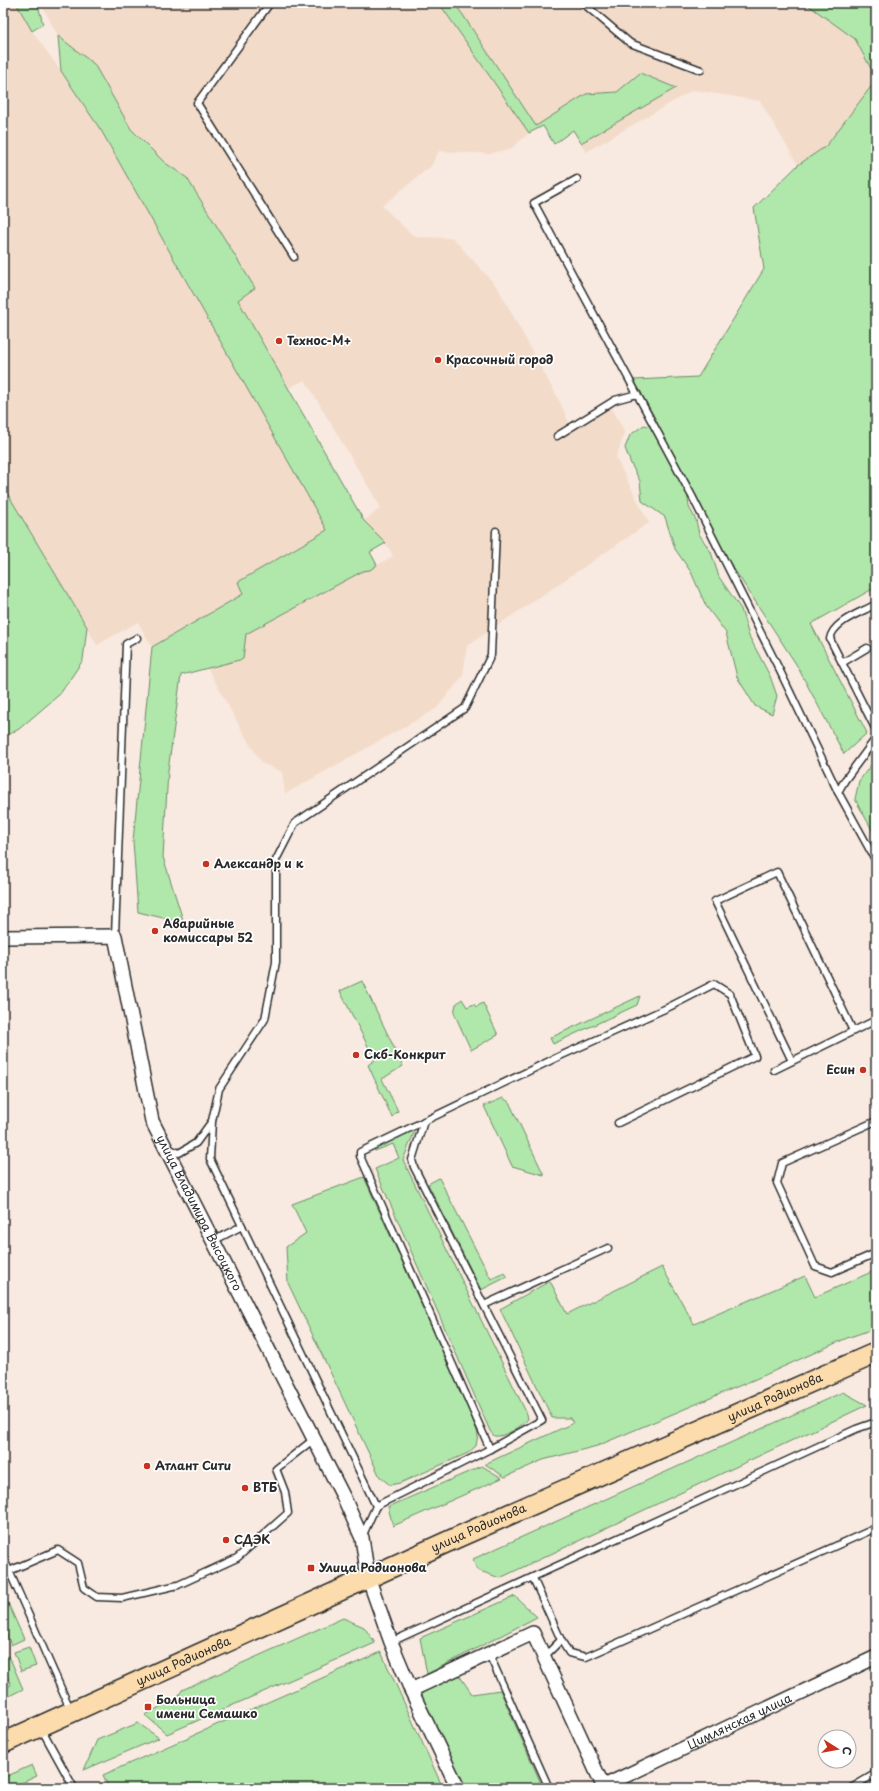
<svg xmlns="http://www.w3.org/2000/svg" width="879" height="1791" viewBox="0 0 879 1791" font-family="'Playpen Sans',sans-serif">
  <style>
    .built { fill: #f3dbca }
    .green { fill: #b0e7aa; stroke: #6e896a }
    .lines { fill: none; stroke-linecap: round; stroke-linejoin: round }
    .service-casing { stroke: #2b2b2b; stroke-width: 9 }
    .minor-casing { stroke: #2b2b2b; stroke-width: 16 }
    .primary-casing { stroke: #2b2b2b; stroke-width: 23 }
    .service { stroke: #fff; stroke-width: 6 }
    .minor { stroke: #fff; stroke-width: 13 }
    .primary { stroke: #fcdcac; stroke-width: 20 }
    .poi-dot { fill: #c8321e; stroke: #fff; stroke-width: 1.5 }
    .labels { text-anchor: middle; stroke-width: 3.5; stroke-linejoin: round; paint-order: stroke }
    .poi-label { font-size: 12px; font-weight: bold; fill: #2b2b2b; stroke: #fff; text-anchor: start }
    .street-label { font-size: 12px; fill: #2b2b2b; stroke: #fff }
  </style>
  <rect width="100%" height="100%" fill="#f8eae0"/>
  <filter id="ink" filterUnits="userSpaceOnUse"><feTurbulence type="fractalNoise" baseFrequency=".025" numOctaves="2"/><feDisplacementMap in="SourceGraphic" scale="8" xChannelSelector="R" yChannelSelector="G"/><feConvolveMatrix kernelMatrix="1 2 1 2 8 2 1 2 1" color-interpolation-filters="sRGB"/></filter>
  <g filter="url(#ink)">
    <path class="built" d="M3 3H16L32 31 61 71 102 132 328 530 238 582 348 533 370 569 393 556 386 543 364 521 381 508 305 380 289 388 238 300 255 288 187 178 164 162 131 129 94 64 58 36 42 6 54 3H824L855 39 876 80 826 146 798 165 760 101 693 90 586 152 573 130 554 144 543 126 529 133 512 148 490 154 439 151 431 166 382 206 409 232 417 237 453 238 498 288 561 404 570 425 610 405 625 432 616 458 649 523 467 646 463 676 436 709 285 794 282 772 262 763 249 743 185 628 152 647 138 622 97 645 3 486Z"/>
    <g class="green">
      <path d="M16 3H54L42 6 38 5 43 24 32 31Z"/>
      <path d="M439 3H454L463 15 536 126 586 94 617 92 640 73 676 88 581 143 573 130 554 144 543 126 529 133Z"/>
      <path d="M808 3H876V78L855 39 808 5Z"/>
      <path d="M58 36 94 64 131 129 164 162 187 178 255 288 238 300 364 521 386 543 370 552 377 565 370 570 363 571 246 634 243 659 181 675 168 771 163 857 184 923 138 912 133 841 152 647 243 594 238 582 327 530 102 132 61 71Z"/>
      <path d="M876 80V587L811 624 867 733 844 754 796 664 695 509 687 491 689 507 696 520 699 534 711 552 719 577 741 609 749 636 770 676 777 696 772 714 755 706 737 677 726 633 706 606 691 572 675 549 665 517 642 501 640 481 631 464 625 448 630 435 644 425 654 427 665 441 657 422 634 380 698 377 764 269 754 208 798 165 826 146Z"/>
      <path d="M3 486 87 627 83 660 60 694 19 729 3 738Z"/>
      <path d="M876 758V837L855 799 859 781Z"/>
      <path d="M362 981 403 1066 382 1079 398 1111 392 1117 368 1065 375 1060 340 991Z"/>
      <path d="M640 996 637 1005 553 1044 550 1038Z"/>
      <path d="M462 999 467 1007 474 1004 476 1007 483 1003 498 1035 471 1050 454 1013 456 1004Z"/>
      <path d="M503 1098 509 1102 544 1175 512 1166 484 1106Z"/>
      <path d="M411 1130 414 1133 403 1160 527 1414 528 1419C522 1426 504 1438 494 1436L490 1431 375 1169 399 1158 393 1144 375 1151 373 1147Z"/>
      <path d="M364 1177 470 1413 478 1434 476 1446 468 1453 400 1483 390 1485 380 1477 288 1283 286 1247 306 1233 292 1204Z"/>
      <path d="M439 1178 491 1279 504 1273 507 1277 481 1290 428 1184Z"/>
      <path d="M662 1267 694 1324 805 1276 815 1297 876 1270V1328L847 1338 765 1375 597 1446 543 1460 505 1477 485 1464 573 1423 570 1418H552L500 1309 550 1281 567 1314Z"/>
      <path d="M843 1392 867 1405 500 1578 477 1570 473 1559Z"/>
      <path d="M482 1466 502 1478 393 1526 388 1507Z"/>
      <path d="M3 1592 24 1639 11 1645 3 1626Z"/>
      <path d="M515 1596 537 1617 427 1674 420 1638Z"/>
      <path d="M343 1618 364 1627 375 1643 167 1734 145 1715 178 1697 182 1690Z"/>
      <path d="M29 1647 36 1666 21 1671 14 1652Z"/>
      <path d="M381 1652 443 1788H109L103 1775Z"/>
      <path d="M9 1656 23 1689 3 1699V1689L11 1685 3 1666V1658Z"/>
      <path d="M459 1675 472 1694 500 1690 543 1788H465L423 1708 422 1692Z"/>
      <path d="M138 1723 159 1738 84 1770 97 1740Z"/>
      <path d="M32 1765 37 1776 11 1788H3V1778Z"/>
    </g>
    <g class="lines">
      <g class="service-casing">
        <g id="service">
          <path d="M270 3 197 103 294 257"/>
          <path d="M583 3 630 43 701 70"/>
          <path d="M577 179 534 203 693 498 780 671 838 792"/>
          <path d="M557 436 615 400 637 394"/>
          <path d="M876 604C861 613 833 621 830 639L876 730"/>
          <path d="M842 663 867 648"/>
          <path d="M876 738 845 780 838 792 876 861"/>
          <path d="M115 936 126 644 137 638"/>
          <path d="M792 1061 715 901 777 872 853 1031"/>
          <path d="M774 1070 876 1020"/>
          <path d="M424 1121 412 1160 414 1167 542 1420 490 1449"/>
          <path d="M876 1121 782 1163 777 1183 815 1266 832 1272 876 1253"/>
          <path d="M168 1148 179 1153 196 1143 212 1121"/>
          <path d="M213 1241 242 1226"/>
          <path d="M484 1305 608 1248"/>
          <path d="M376 1506 490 1449 360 1156V1152L560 1056 669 1007 714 984 730 994 755 1056 618 1123"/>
          <path d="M362 1537 376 1506 210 1159 212 1121 219 1089 265 1019 276 962V860L295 823 465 708 491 655 496 531"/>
          <path d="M3 1557 71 1711"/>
          <path d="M9 1571 58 1550 78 1563 84 1588 97 1597 122 1598 178 1585 237 1558 288 1513 285 1492 276 1469 314 1439"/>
          <path d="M533 1578 561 1640 544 1657"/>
          <path d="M561 1640 569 1653 586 1657 876 1528"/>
          <path d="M391 1642 856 1429 876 1422"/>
          <path d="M489 1654 549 1788"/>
          <path d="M41 1728 74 1788"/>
          <path d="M876 1769 873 1775 876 1781"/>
          <path d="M851 1788 873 1775"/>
        </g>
      </g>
      <g class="minor-casing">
        <g id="minor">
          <path id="s1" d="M3 937 115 936 152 1121 344 1498 362 1538 368 1577 391 1642 411 1690 458 1788"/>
          <path d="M411 1690 533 1633 604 1788"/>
          <path id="s2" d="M604 1786 876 1657"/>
        </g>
      </g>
      <g class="primary-casing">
        <g id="primary">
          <path id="s3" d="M3 1743 458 1537 876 1353"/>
        </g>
      </g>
      <use href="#service" class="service"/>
      <use href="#minor" class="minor"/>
      <use href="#primary" class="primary"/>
    </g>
  </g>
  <g class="poi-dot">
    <circle cx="279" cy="341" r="4"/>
    <circle cx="438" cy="360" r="4"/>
    <circle cx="206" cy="864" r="4"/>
    <circle cx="155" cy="931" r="4"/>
    <circle cx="356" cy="1055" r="4"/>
    <circle cx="863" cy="1070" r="4"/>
    <circle cx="147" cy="1466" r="4"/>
    <circle cx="245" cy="1488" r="4"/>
    <circle cx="226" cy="1540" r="4"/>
    <rect x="307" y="1564" width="8" height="8" rx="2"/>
    <rect x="144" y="1703" width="8" height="8" rx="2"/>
  </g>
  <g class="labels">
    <g class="poi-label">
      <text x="287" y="345">Технос-М+</text>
      <text x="446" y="364">Красочный город</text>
      <text x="214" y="868">Александр и к</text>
      <text x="163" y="928">Аварийные<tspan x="163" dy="14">комиссары 52</tspan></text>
      <text x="364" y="1059">Скб-Конкрит</text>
      <text x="855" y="1074" text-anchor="end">Есин</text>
      <text x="155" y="1470">Атлант Сити</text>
      <text x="253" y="1492">ВТБ</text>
      <text x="234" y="1544">СДЭК</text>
      <text x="319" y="1572">Улица Родионова</text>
      <text x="156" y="1704">Больница<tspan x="156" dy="14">имени Семашко</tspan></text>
    </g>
    <g class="street-label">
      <text dy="4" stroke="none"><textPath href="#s1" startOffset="404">улица Владимира Высоцкого</textPath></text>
      <text dy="4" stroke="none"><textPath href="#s3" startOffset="846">улица Родионова</textPath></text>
      <text dy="4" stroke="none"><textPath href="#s3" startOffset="522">улица Родионова</textPath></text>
      <text dy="4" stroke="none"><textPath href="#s3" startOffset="198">улица Родионова</textPath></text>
      <text dy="4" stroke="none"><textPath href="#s2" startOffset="150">Цимлянская улица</textPath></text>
    </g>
  </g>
  <rect width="879" height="1791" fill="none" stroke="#fff" stroke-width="16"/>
  <rect x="8" y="8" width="863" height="1775" fill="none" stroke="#2b2b2b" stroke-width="1.5" filter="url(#ink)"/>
  <g transform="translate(837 1749) rotate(101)"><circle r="19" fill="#ffffff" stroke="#aaaaaa"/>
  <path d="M0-3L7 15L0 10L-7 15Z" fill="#c8321e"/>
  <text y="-6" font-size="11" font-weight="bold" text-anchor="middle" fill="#2b2b2b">С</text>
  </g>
</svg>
